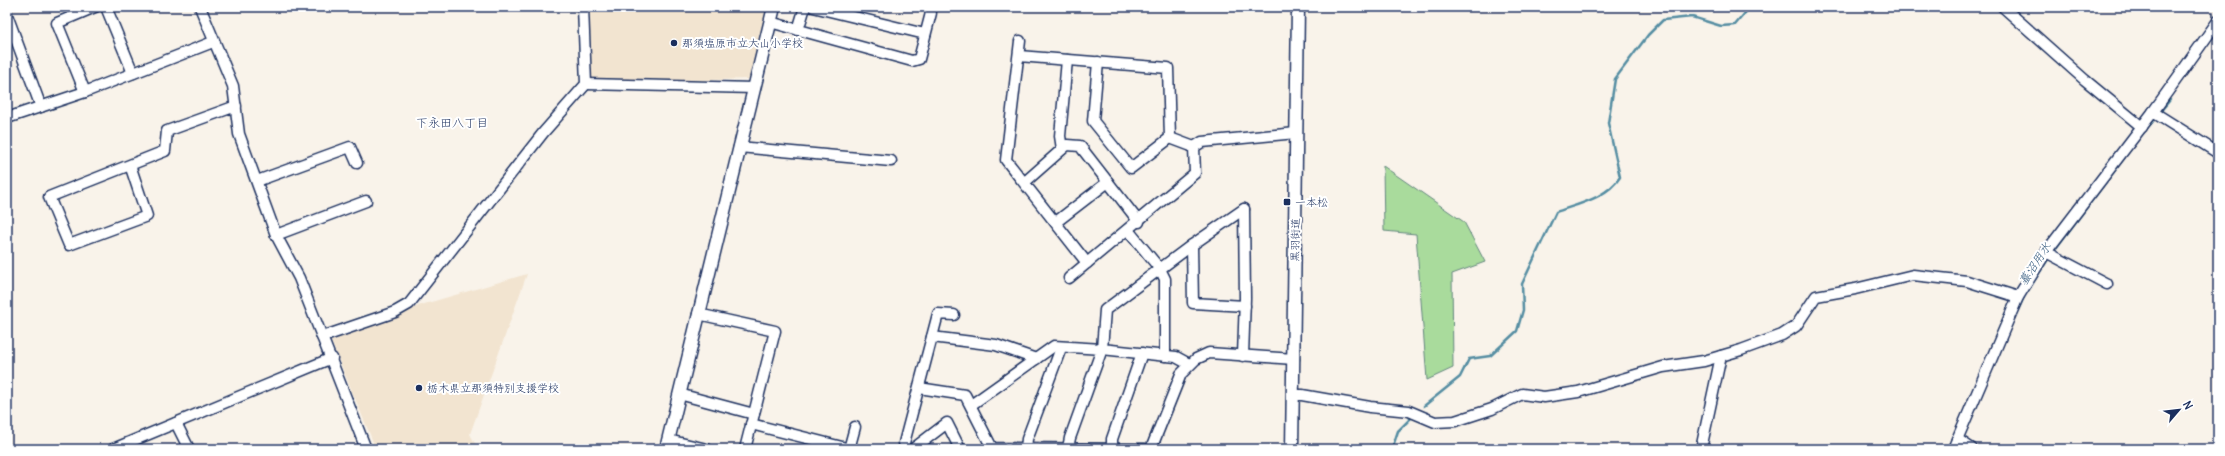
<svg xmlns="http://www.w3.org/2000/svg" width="2225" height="456" viewBox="0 0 2225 456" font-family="Delius,'Klee One',sans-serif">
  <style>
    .built { fill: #f2e4d0 }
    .green { fill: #a9db9c; stroke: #62857d }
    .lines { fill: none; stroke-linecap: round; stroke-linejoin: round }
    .stream { stroke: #548da2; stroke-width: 2.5 }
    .minor-casing { stroke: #1b2f5e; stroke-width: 13 }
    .tertiary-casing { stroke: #1b2f5e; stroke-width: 15 }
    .minor { stroke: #fff; stroke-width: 10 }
    .tertiary { stroke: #fff; stroke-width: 12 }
    .poi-dot { fill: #1b2f5e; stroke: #fff; stroke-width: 1.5 }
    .labels { text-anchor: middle; stroke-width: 4; stroke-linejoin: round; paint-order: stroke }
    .poi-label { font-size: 11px; fill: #1b2f5e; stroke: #fff; text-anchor: start }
    .street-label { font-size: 11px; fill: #1b2f5e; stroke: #fff }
    .neighbourhood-label { font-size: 12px; fill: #1b2f5e; stroke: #fff }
    .water-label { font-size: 12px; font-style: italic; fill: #385e80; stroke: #fff }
  </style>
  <rect width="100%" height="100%" fill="#f9f3ea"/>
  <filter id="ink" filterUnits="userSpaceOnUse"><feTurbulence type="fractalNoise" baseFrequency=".025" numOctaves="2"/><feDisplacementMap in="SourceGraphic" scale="8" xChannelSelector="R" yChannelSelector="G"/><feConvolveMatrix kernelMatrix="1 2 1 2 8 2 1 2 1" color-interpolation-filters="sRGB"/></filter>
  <g filter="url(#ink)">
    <g class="built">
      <path d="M588 7H768L749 79 590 83Z"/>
      <path d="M527 274 470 434 478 449H376L331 341 421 305Z"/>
    </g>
    <path class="green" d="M1383 166 1464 222 1485 262 1452 274 1453 368 1427 380 1416 234 1384 231Z"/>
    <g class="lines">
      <g class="stream">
        <path d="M2159 113 2170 100"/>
        <path d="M2142 134 2155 119"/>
        <path d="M2053 252 2125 157"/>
        <path d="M2015 316 2025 295 2050 256"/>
        <path d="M1424 406 1460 377 1469 359 1490 356 1517 331 1523 310 1522 284 1556 212C1578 204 1607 198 1620 177L1608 123 1615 79 1648 35 1663 20 1692 17 1721 26 1735 25 1750 7"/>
        <path d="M1392 449 1398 431 1413 416"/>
      </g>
      <g class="minor-casing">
        <g id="minor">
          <path d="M106 7 133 73"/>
          <path d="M200 7 233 86 239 134 276 235 299 278 366 449"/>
          <path d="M813 7 925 34"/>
          <path d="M2003 7 2085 80 2142 127"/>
          <path d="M7 15 41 107"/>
          <path d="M770 22 912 61 919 59 931 13"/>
          <path d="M798 30 805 7"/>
          <path d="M1020 41 1006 160 1087 263"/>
          <path d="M1019 56 1168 68 1170 138"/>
          <path d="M1098 62 1093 121 1131 168 1170 138 1194 147"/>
          <path d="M586 84 754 88"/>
          <path d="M85 92 57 23 95 7"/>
          <path d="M2153 112 2218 153"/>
          <path d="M7 118 85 92 213 42"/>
          <path d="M739 147 891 161"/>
          <path d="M1062 149 1060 136 1067 60"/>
          <path d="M130 165 147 216 69 245 49 197 165 151 167 131 236 106"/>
          <path d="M257 181 350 147 357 163"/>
          <path d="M1025 182 1067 145 1080 146 1139 222"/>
          <path d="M1056 222 1108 182"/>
          <path d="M1128 230 1160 269 1165 279V356"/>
          <path d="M276 235 366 201"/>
          <path d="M1192 245 1193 303 1245 306"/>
          <path d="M2046 252 2107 284"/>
          <path d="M1069 278 1195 173 1194 147 1202 142 1296 133"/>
          <path d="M698 314 775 331 745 449"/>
          <path d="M322 337 395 312 409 304 543 133 586 84 583 7"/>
          <path d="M932 337 996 345 1036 359"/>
          <path d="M1243 356 1245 298 1244 209"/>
          <path d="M1189 364 1176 357 1102 349 1105 310 1192 245 1244 209"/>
          <path d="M919 388 965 395 992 448 1145 449"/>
          <path d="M679 394 754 414"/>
          <path d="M1293 395H1302L1370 407 1409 411 1435 422 1455 421 1492 409 1522 394 1544 397 1578 392 1663 367 1704 361 1741 350 1782 335 1796 326 1816 296 1855 289 1913 275 1967 281 2018 297"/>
          <path d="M971 405 1054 346 1102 349 1070 438 1068 448"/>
          <path d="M176 423 189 449"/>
          <path d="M751 424 850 449"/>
          <path d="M1957 439 1972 449"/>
          <path d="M668 440 707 449"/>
          <path d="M904 443 938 314 954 315"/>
          <path d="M1026 448 1027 439 1061 348"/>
          <path d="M1112 448V439L1142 353"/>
          <path d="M113 449 332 358"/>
          <path d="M849 449 855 427"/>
          <path d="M913 449 947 423 960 449"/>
          <path d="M1151 449 1181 374 1196 359 1209 353 1294 359"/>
          <path d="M1701 449 1721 356"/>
          <path d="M1953 449 2018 297 2046 252 2153 112 2218 21"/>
        </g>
      </g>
      <g class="tertiary-casing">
        <g id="tertiary">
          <path d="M666 449 774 7"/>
          <path d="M1292 449 1298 7"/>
        </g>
      </g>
      <use href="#minor" class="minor"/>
      <use href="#tertiary" class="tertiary"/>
    </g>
  </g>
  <g class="poi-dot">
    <circle cx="674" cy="43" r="4"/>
    <rect x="1283" y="198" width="8" height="8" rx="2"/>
    <circle cx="419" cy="388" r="4"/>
  </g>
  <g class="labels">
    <g class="poi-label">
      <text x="682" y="47">那須塩原市立大山小学校</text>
      <text x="1295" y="206">一本松</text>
      <text x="427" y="392">栃木県立那須特別支援学校</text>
    </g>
    <g class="street-label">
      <text transform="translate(1295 240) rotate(-89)" y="4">黒羽街道</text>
    </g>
    <g class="neighbourhood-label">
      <text x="452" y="127">下永田八丁目</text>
    </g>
    <g class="water-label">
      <text transform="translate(2035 264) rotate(-57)" y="4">蟇沼用水</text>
    </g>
  </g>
  <rect width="2225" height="456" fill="none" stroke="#fff" stroke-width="24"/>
  <rect x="12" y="12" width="2201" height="432" fill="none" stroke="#1b2f5e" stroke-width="1.5" filter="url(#ink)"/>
  <g transform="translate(2179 410) rotate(62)" stroke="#ffffff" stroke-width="3" paint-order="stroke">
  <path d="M0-3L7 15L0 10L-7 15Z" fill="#1b2f5e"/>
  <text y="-6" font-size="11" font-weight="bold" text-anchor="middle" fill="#1b2f5e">N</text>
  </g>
</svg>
